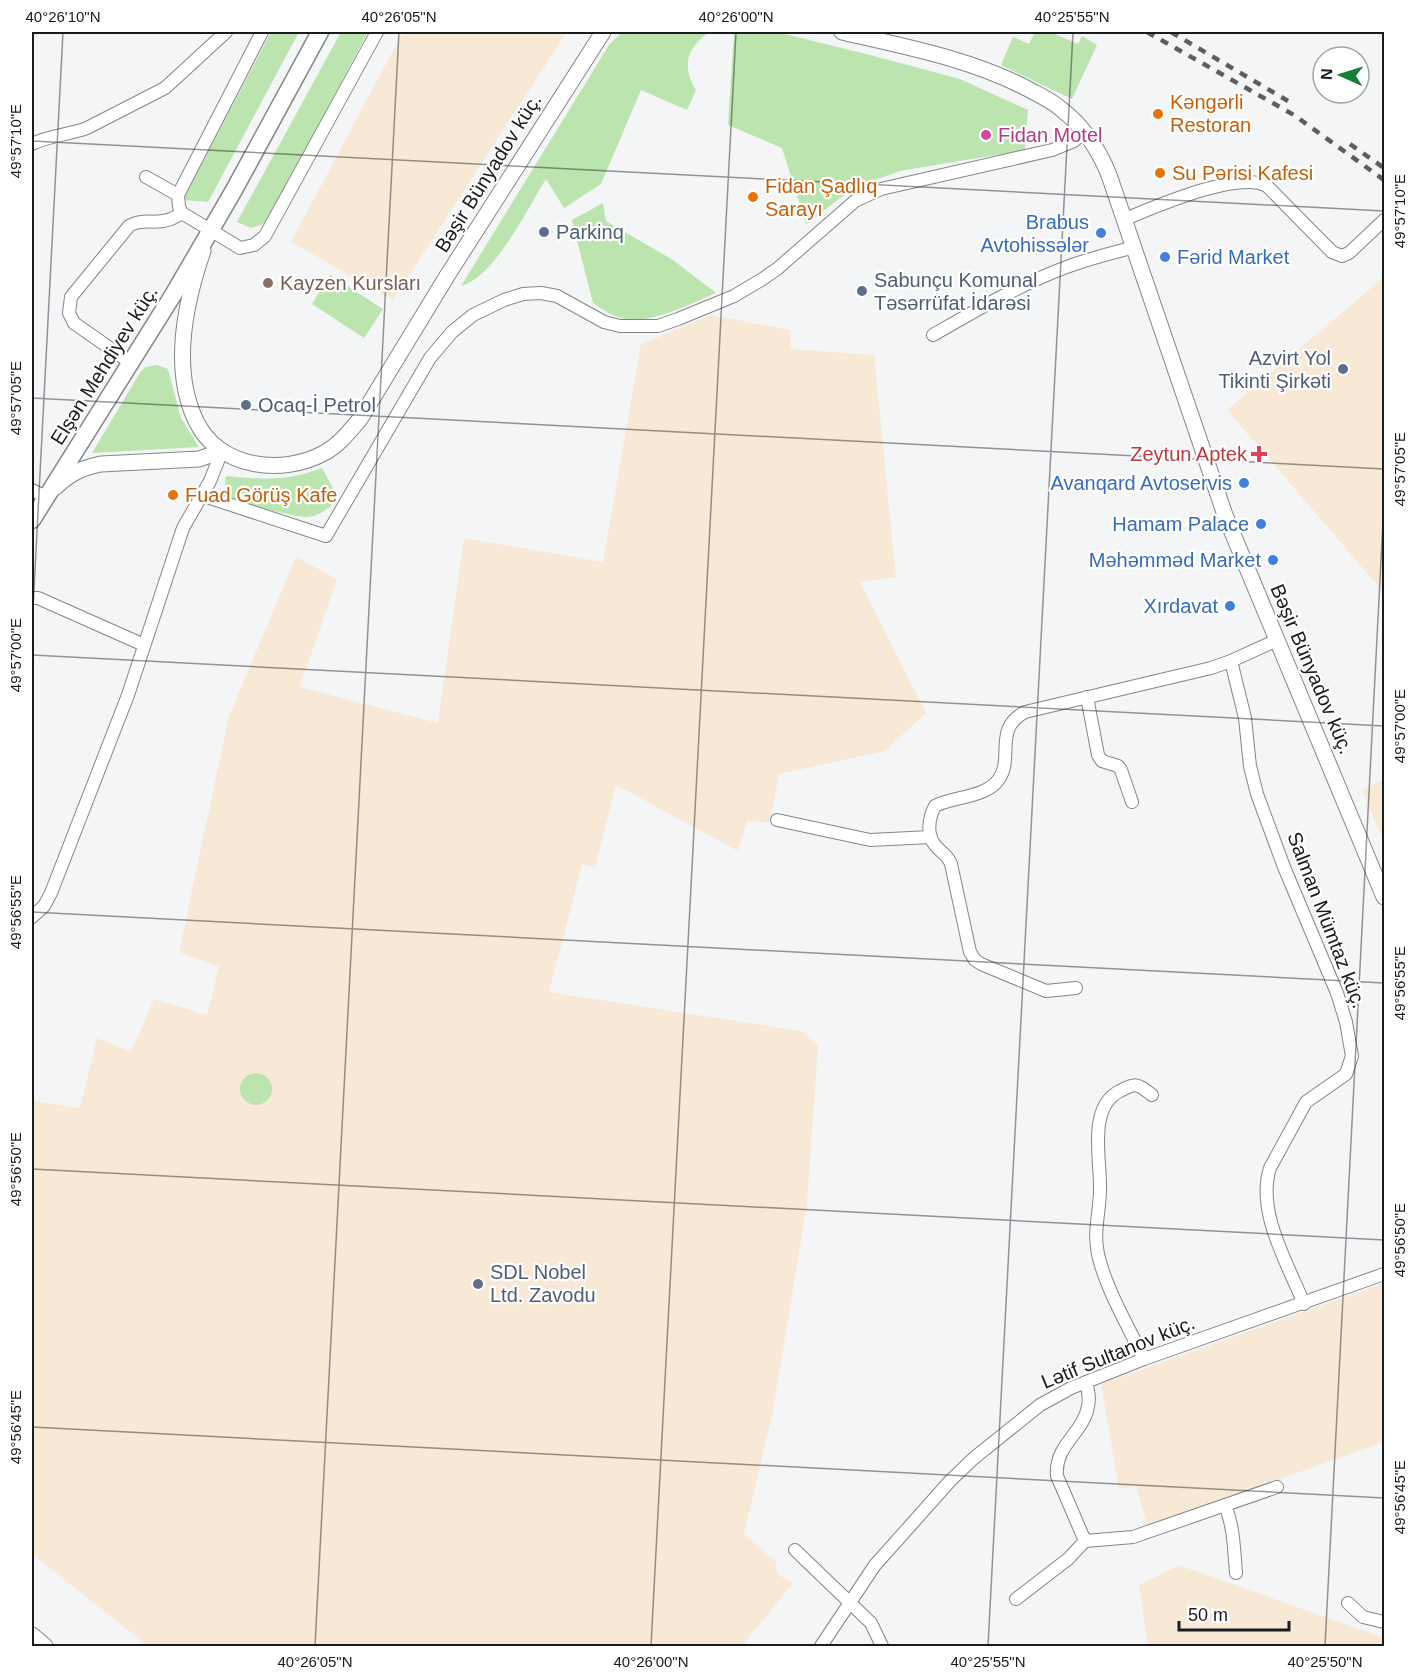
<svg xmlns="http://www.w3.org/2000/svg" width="1416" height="1678" viewBox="0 0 1416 1678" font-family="Helvetica,sans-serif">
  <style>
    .industrial { fill: #f7e9d5 }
    .green { fill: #bce4ae }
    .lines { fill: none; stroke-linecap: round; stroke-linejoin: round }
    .minor-casing { stroke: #838587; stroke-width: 14 }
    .tertiary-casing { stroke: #838587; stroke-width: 17 }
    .secondary-casing { stroke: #838587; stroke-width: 19 }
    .minor { stroke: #fff; stroke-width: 12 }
    .tertiary { stroke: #fff; stroke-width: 15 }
    .secondary { stroke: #fff; stroke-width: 16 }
    .rail { stroke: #5d5e5f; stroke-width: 4.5; stroke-dasharray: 8 8; stroke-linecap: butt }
    .ticks { fill: none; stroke: #1a1b1c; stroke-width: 1.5; stroke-opacity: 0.45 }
    .food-dot { fill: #e8710a; stroke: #fff; stroke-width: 2 }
    .hotel-dot { fill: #d1479c; stroke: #fff; stroke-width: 2 }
    .service-dot { fill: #5c6f8a; stroke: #fff; stroke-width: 2 }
    .shop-dot { fill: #3f7fe0; stroke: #fff; stroke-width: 2 }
    .education-dot { fill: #8d6e63; stroke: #fff; stroke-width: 2 }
    .health-dot { fill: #e0444e; stroke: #fff; stroke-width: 2 }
    .labels { text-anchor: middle; stroke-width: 4.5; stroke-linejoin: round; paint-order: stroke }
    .food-label { font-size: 20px; fill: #c56008; stroke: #fff; text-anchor: start }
    .hotel-label { font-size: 20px; fill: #b23c85; stroke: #fff; text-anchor: start }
    .street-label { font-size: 20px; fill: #1a1b1c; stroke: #fff }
    .shop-label { font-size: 20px; fill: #366cbe; stroke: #fff; text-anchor: end }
    .service-label { font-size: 20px; fill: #4e5e75; stroke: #fff; text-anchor: start }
    .education-label { font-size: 20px; fill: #785e54; stroke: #fff; text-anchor: start }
    .health-label { font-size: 20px; fill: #be3a42; stroke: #fff; text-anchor: end }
    .neatline { fill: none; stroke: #1a1b1c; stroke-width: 2 }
    .ticks-label { font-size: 15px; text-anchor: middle; fill: #1a1b1c }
  </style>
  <rect width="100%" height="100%" fill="#f3f5f7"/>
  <g class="industrial">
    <path d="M403 32H567L393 300 291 242Z"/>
    <path d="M1384 277V593L1227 410Z"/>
    <path d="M711 315 790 330 791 349 874 355 896 577 860 582 926 713 885 751 779 774 770 823 747 821 738 851 616 785 595 867 582 864 549 992 801 1031 818 1045 807 1204 772 1416 744 1534 776 1562 777 1574 793 1583 742 1646H148L32 1554V1101L80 1108 97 1038 131 1052 154 999 207 1015 219 967 179 952 229 716 296 557 337 579 300 687 438 723 464 538 603 562 641 344Z"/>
    <path d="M1384 779V842L1362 790Z"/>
    <path d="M1384 1283V1442L1147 1526 1136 1485 1119 1489 1101 1384Z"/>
    <path d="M1179 1565 1384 1638V1646H1148L1139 1585Z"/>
  </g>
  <g class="green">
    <path d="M271 32H299L208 202 183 200Z"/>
    <path d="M341 32H368L266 223 251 228 237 222Z"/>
    <path d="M622 32H710C687 47 681 65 696 90L687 110 641 90 601 184 564 208 546 179C527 209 495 277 461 286L609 45Z"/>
    <path d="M734 32H777L866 54 960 79 1028 110 1025 150 900 171 855 187 806 224 782 148 728 125Z"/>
    <path d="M1035 32H1050L1078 44 1082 36 1097 45 1072 99 1001 65 1013 37 1029 44Z"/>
    <path d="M603 203 606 221 673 260 716 293C692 303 652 324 626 319 614 317 603 310 593 303L572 220Z"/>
    <path d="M330 275 383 309 364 338 312 304Z"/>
    <path d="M157 365 168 369 181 418 199 447 92 453 141 371 146 367Z"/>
    <path d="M322 468 335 492 333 504C326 510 318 516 308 517 299 518 242 504 234 499 227 494 225 486 225 478L227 476C263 480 288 481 322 468Z"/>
    <circle cx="256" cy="1089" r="16"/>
  </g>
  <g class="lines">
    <g class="minor-casing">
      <g id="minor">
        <path d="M262 32 178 195 179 207 182 213 240 248 254 245 265 236 377 32"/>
        <path d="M32 144C50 135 69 135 87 128L165 88 226 32"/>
        <path d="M146 177 178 195"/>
        <path d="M1125 219C1155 207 1238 170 1267 186L1332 252 1342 256 1349 253 1384 220"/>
        <path d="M933 335C975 311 1019 285 1064 268 1087 259 1111 253 1135 247"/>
        <path d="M131 363 74 323 69 313 71 297 129 226C140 219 151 223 163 221 171 220 176 217 182 213"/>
        <path d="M32 490 46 497"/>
        <path d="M201 495 326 536 430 358 452 332 473 315 504 300 523 294 541 293 557 296 604 322 620 326H658L678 319 734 296 761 280 777 269 855 201 881 189 1052 150 1074 141 1084 132"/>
        <path d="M32 598H38L144 645"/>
        <path d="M1231 661 1245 718 1250 766 1257 794 1284 867 1337 993 1346 1022 1352 1056 1346 1074 1306 1102 1270 1168C1256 1212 1288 1264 1304 1304"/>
        <path d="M1087 697 1098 755 1102 761 1118 766 1121 770 1132 802"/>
        <path d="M777 820 870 840 931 837"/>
        <path d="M32 917 44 906 51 893 128 695 183 528 210 481 222 451"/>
        <path d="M1076 988 1046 991 981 964 975 960 970 952 951 864C948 855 941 853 935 845 926 835 929 817 935 806 954 796 986 798 999 779 1014 757 993 729 1025 712L1211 668 1231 661 1277 640"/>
        <path d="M1144 1359C1129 1328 1105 1287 1098 1254 1093 1231 1100 1212 1100 1189 1101 1161 1087 1107 1120 1091 1137 1082 1137 1084 1152 1095"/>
        <path d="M1086 1382C1088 1390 1090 1398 1088 1406 1084 1433 1054 1445 1057 1476L1085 1541 1133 1537 1277 1487"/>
        <path d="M1225 1505C1234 1527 1234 1550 1236 1573"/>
        <path d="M795 1550 871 1623 882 1646"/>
        <path d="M1016 1599 1068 1559 1085 1541"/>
        <path d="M1348 1603 1363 1617 1384 1622"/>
        <path d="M821 1646 875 1565 909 1527 950 1481 974 1458 1040 1405 1071 1388 1144 1359 1384 1274"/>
      </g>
    </g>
    <g class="tertiary-casing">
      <g id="tertiary">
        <path d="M842 32C906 47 972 59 1030 90 1041 96 1052 101 1061 109 1083 126 1099 150 1109 175L1225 515 1384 897"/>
        <path d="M203 251C185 303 171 369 196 421 218 468 282 476 324 453 339 445 349 432 360 419L447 276 603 32"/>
        <path d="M56 487C70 473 82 468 101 464L199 459 222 451"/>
        <path d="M32 1635 45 1646"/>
      </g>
    </g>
    <g class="secondary-casing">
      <path id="secondary" d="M32 520 173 295 234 190 320 32"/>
    </g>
    <use href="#minor" class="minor"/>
    <use href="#tertiary" class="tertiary"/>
    <use href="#secondary" class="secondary"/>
    <g class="rail">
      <path d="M1147 32 1294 115 1384 180"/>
      <path d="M1171 32 1288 101"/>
      <path d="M1350 144 1384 168"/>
    </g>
  </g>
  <path class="ticks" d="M32 141 1384 211M32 398 1384 469M32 628 63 32M32 655 1384 726M32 912 1384 983M32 1169 1384 1240M32 1427 1384 1498M315 1646 399 32M651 1646 736 32M988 1646 1073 32M1325 1646 1384 502"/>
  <g class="food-dot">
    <circle cx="1158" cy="114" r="6"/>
    <circle cx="1160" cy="173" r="6"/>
    <circle cx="753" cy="197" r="6"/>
    <circle cx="173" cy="495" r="6"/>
  </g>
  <circle class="hotel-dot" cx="986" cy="135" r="6"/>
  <g class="service-dot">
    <circle cx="544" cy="232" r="6"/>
    <circle cx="862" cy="291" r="6"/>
    <circle cx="1343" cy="369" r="6"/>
    <circle cx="246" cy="405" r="6"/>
    <circle cx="478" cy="1284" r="6"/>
  </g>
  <g class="shop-dot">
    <circle cx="1101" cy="233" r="6"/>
    <circle cx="1165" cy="257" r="6"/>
    <circle cx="1244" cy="483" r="6"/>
    <circle cx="1261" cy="524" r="6"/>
    <circle cx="1273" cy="560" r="6"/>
    <circle cx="1230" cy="606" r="6"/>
  </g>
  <circle class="education-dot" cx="268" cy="283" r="6"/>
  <path class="health-dot" d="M1256 445h6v6h6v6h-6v6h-6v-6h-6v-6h6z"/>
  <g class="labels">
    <g class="food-label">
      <text x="1170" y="109">Kəngərli<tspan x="1170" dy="23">Restoran</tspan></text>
      <text x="1172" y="180">Su Pərisi Kafesi</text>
      <text x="765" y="193">Fidan Şadlıq<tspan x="765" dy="23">Sarayı</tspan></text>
      <text x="185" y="502">Fuad Görüş Kafe</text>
    </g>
    <g class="hotel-label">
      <text x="998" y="142">Fidan Motel</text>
    </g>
    <g class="street-label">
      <text transform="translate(488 173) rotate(-58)" y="7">Bəşir Bünyadov küç.</text>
      <text transform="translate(104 365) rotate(-58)" y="7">Elşən Mehdiyev küç.</text>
      <text transform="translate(1312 669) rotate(67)" y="7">Bəşir Bünyadov küç.</text>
      <text transform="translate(1327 920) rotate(69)" y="7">Salman Mümtaz küç.</text>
      <text transform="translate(1118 1352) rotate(-22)" y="7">Lətif Sultanov küç.</text>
    </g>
    <g class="shop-label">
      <text x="1089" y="229">Brabus<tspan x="1089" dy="23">Avtohissələr</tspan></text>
      <text x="1177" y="264" text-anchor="start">Fərid Market</text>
      <text x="1232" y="490">Avanqard Avtoservis</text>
      <text x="1249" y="531">Hamam Palace</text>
      <text x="1261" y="567">Məhəmməd Market</text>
      <text x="1218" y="613">Xırdavat</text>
    </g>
    <g class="service-label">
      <text x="556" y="239">Parkinq</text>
      <text x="874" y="287">Sabunçu Komunal<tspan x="874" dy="23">Təsərrüfat İdarəsi</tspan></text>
      <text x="1331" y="365" text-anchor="end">Azvirt Yol<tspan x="1331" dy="23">Tikinti Şirkəti</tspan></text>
      <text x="258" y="412">Ocaq-İ Petrol</text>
      <text x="490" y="1279">SDL Nobel<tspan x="490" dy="23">Ltd. Zavodu</tspan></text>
    </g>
    <g class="education-label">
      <text x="280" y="290">Kayzen Kursları</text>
    </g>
    <g class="health-label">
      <text x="1247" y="461">Zeytun Aptek</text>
    </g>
  </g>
  <rect width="1416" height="1678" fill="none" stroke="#ffffff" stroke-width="66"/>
  <g transform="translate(1341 75) rotate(273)"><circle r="28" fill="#ffffff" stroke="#a3a4a4" stroke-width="1.5"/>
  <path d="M0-4.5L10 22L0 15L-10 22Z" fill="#118036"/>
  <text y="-9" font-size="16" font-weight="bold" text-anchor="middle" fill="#1a1b1c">N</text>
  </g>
  <path d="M1179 1621v9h110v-9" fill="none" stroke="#1a1b1c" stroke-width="3"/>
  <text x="1188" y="1621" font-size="18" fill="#1a1b1c" stroke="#ffffff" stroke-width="4.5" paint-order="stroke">50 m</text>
  <rect x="33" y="33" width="1350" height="1612" class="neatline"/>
  <g class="ticks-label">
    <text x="63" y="22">40°26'10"N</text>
    <text x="399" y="22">40°26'05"N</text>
    <text x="736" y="22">40°26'00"N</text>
    <text x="1072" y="22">40°25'55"N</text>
    <text transform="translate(16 141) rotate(-90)" y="5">49°57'10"E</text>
    <text transform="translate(1400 211) rotate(-90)" y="5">49°57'10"E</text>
    <text transform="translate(16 398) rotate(-90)" y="5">49°57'05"E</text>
    <text transform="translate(1400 469) rotate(-90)" y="5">49°57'05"E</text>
    <text transform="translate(16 655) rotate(-90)" y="5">49°57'00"E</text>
    <text transform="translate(1400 726) rotate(-90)" y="5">49°57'00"E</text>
    <text transform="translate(16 912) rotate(-90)" y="5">49°56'55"E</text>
    <text transform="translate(1400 983) rotate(-90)" y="5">49°56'55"E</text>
    <text transform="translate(16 1169) rotate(-90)" y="5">49°56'50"E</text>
    <text transform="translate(1400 1240) rotate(-90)" y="5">49°56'50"E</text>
    <text transform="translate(16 1427) rotate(-90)" y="5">49°56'45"E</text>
    <text transform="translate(1400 1497) rotate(-90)" y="5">49°56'45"E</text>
    <text x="315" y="1667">40°26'05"N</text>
    <text x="651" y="1667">40°26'00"N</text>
    <text x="988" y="1667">40°25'55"N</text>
    <text x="1325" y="1667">40°25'50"N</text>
  </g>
</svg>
